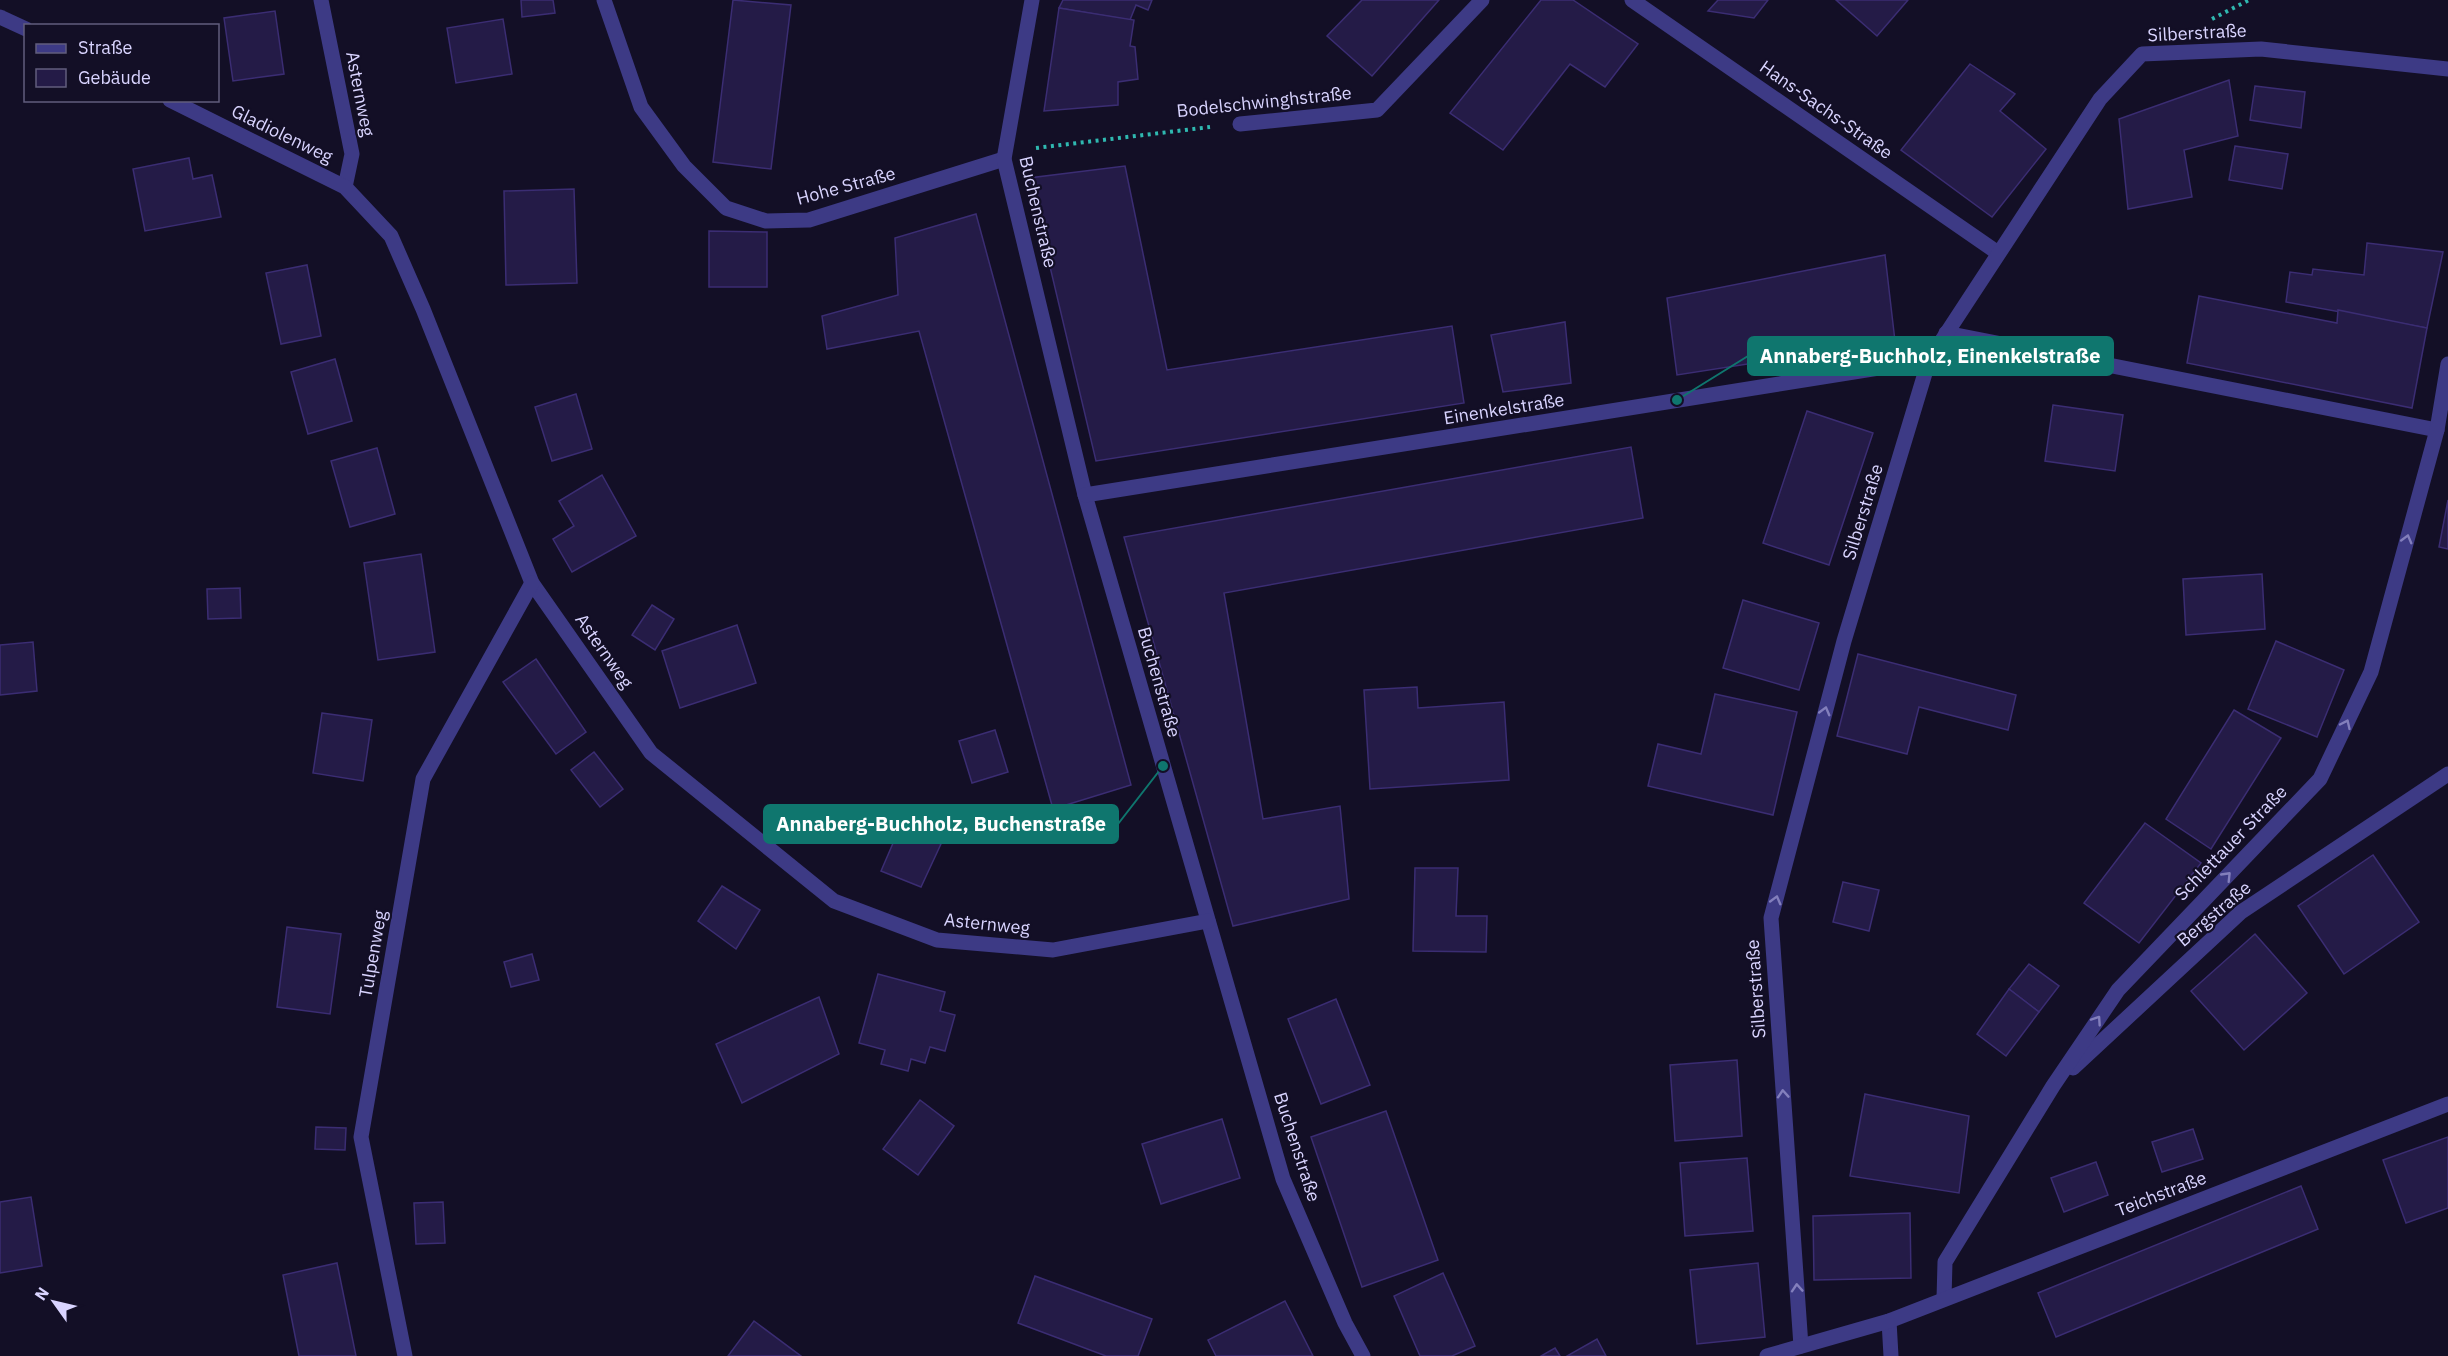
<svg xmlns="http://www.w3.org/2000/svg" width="2448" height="1356" viewBox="0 0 2448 1356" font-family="'IBM Plex Sans',sans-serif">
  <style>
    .building { fill: #241b47; stroke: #3b2d73; stroke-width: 1.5 }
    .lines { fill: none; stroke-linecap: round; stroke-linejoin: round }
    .path { stroke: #2fb8b0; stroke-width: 4; stroke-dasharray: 3 4.5; stroke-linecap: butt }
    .service { stroke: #3d3a85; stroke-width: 15 }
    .minor { stroke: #3d3a85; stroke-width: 15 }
    .oneway { stroke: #837fbc }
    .labels { text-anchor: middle; stroke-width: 4.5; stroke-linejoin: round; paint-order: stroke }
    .street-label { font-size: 18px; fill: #d9d4ff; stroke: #130f26 }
    .leader { fill: none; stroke: #0f766e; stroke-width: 2 }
    .callout-dot { fill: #0f766e; stroke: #130f26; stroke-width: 2 }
    .callout { fill: #0f766e; stroke: #0f766e; stroke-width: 2 }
    .callout-label { font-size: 20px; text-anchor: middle; font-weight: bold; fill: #fff }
  </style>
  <rect width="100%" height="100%" fill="#130f26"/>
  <g class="building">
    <path d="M521 0H553L555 13 522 17Z"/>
    <path d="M733 0 791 5 771 169 713 162Z"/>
    <path d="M1063 0H1152L1148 10 1136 5 1130 20 1059 8Z"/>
    <path d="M1362 0H1439L1372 76 1327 36Z"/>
    <path d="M1541 0H1573L1638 44 1605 87 1570 64 1503 150 1450 113Z"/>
    <path d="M1718 0H1768L1754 18 1708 11Z"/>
    <path d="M1836 0H1908L1877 36Z"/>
    <path d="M1059 8 1134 20 1130 46 1135 47 1138 79 1118 82V105L1044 111Z"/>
    <path d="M275 11 284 74 233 81 224 18Z"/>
    <path d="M503 19 512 74 456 83 447 28Z"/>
    <path d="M1970 64 2015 94 2000 111 2046 149 1992 217 1901 150Z"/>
    <path d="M2229 80 2238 136 2184 150 2192 197 2128 209 2119 119Z"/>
    <path d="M2255 86 2305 92 2301 128 2250 120Z"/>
    <path d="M2235 146 2288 154 2282 189 2229 180Z"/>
    <path d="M189 158 193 179 212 175 221 217 145 231 133 169Z"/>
    <path d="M1125 166 1167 370 1452 326 1464 403 1096 461 1029 178Z"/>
    <path d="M574 189 577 283 506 285 504 191Z"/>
    <path d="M976 214 1131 785 1053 809 919 331 827 349 822 316 898 295 895 238Z"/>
    <path d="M709 231 767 232V287H709Z"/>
    <path d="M2367 243 2443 252 2427 328 2286 302 2290 272 2312 275 2313 269 2364 275Z"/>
    <path d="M1885 255 1895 341 1677 375 1667 298Z"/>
    <path d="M307 265 321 336 281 344 266 273Z"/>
    <path d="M2199 296 2337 323 2338 310 2427 328 2412 408 2187 363Z"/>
    <path d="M1565 322 1571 383 1503 392 1491 335Z"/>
    <path d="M335 359 352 421 308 434 291 372Z"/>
    <path d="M576 394 592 449 552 461 535 407Z"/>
    <path d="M2053 405 2123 415 2115 471 2045 461Z"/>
    <path d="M1807 411 1873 433 1829 565 1763 543Z"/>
    <path d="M1631 447 1643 518 1224 593 1263 819 1340 806 1349 899 1233 926 1124 537Z"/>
    <path d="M377 448 395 514 350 527 331 461Z"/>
    <path d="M602 475 636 536 572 572 553 539 574 526 559 501Z"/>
    <path d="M2448 500V549L2439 547Z"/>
    <path d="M421 554 435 652 378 660 364 563Z"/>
    <path d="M2262 574 2265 629 2186 635 2183 579Z"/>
    <path d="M240 588 241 618 208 619 207 589Z"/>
    <path d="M1743 600 1819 623 1799 690 1723 668Z"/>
    <path d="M652 605 674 619 655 650 632 635Z"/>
    <path d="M737 625 756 683 680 708 662 651Z"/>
    <path d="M2276 641 2344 670 2317 737 2248 709Z"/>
    <path d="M33 642 37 691 0 695V645Z"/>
    <path d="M1858 654 2016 695 2008 730 1919 707 1907 754 1837 736Z"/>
    <path d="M536 659 586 732 556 754 503 682Z"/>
    <path d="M1417 687 1418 708 1504 702 1509 780 1370 789 1364 690Z"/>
    <path d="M1715 694 1797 712 1773 815 1648 786 1658 744 1701 754Z"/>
    <path d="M2234 710 2281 738 2211 849 2166 819Z"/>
    <path d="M322 713 372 720 363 781 313 773Z"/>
    <path d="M995 730 1008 772 972 783 959 741Z"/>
    <path d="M594 752 623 789 600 807 571 770Z"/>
    <path d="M2145 823 2201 863 2139 943 2084 903Z"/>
    <path d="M900 827 941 844 921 887 881 871Z"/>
    <path d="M2373 855 2419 922 2344 974 2298 906Z"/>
    <path d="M1415 868H1458L1456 916H1487L1486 952 1413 951Z"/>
    <path d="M1843 882 1879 890 1869 931 1833 922Z"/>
    <path d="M722 886 760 910 736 949 698 921Z"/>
    <path d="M287 927 341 934 330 1014 277 1007Z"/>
    <path d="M2255 934 2307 993 2244 1050 2191 991Z"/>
    <path d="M532 954 539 980 511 987 504 962Z"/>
    <path d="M2029 964 2059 986 2039 1012 2009 989Z"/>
    <path d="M878 974 945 992 940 1011 955 1015 945 1051 930 1047 925 1063 911 1059 908 1071 881 1064 885 1050 859 1043Z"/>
    <path d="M2009 989 2039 1012 2006 1056 1977 1034Z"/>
    <path d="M819 997 839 1054 742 1103 716 1044Z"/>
    <path d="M1336 999 1370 1085 1321 1104 1288 1019Z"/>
    <path d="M1737 1060 1742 1136 1675 1141 1670 1065Z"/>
    <path d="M1865 1094 1969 1116 1959 1193 1850 1176Z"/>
    <path d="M920 1100 954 1126 918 1175 883 1149Z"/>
    <path d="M1386 1111 1438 1260 1362 1287 1311 1137Z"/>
    <path d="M1222 1119 1240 1178 1161 1204 1142 1144Z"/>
    <path d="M316 1127 346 1128 345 1150 315 1149Z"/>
    <path d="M2193 1129 2203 1159 2162 1172 2152 1142Z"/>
    <path d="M2448 1137V1208L2406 1223 2383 1160Z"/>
    <path d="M1747 1158 1753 1231 1685 1236 1680 1163Z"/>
    <path d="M2096 1162 2108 1195 2064 1212 2051 1178Z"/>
    <path d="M2301 1186 2318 1229 2056 1337 2038 1293Z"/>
    <path d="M31 1197 42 1266 0 1273V1202Z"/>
    <path d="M443 1202 445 1243 416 1244 414 1203Z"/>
    <path d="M1910 1213 1911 1278 1814 1280 1813 1216Z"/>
    <path d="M337 1263 356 1356H299L283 1275Z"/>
    <path d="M1758 1263 1765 1337 1697 1344 1690 1270Z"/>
    <path d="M1443 1273 1475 1346 1452 1356H1420L1394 1296Z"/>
    <path d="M1035 1276 1152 1319 1138 1356H1106L1018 1323Z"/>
    <path d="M1285 1301 1313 1356H1216L1208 1340Z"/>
    <path d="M754 1321 801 1356H728Z"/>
    <path d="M1597 1339 1606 1356H1567Z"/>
    <path d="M1555 1348 1560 1356H1541Z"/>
  </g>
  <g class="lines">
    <g class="path">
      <path d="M2212 19 2249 0"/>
      <path d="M1036 148 1210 127"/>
    </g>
    <path class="service" d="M1946 333 2437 430"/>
    <g class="minor">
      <path d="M321 0 352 154 345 187"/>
      <path d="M604 0 641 107 684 166 726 208 766 221 809 220 1004 159"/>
      <path d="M1032 0 1004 159 1085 495 1283 1179 1345 1323 1363 1356"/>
      <path d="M1632 0 1998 253"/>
      <path d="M0 17 26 29"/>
      <path d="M170 100 345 187 391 236 423 309 532 583 651 753 834 901 937 940 1053 950 1208 921"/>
      <path d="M1240 124 1377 110 1482 0"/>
      <path d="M1085 495 1929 360"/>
      <path d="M2073 1068 2241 912 2448 774"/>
      <path d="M1944 1299 1945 1262 2053 1086 2118 990 2320 779 2371 672 2437 430 2448 364"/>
      <path d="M1889 1321 1891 1356"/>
      <path d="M1801 1346 1771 918 1844 641 1929 360 2100 99 2142 54 2261 49 2448 69"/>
      <path d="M405 1356 361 1137 423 779 532 583"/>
      <path d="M1767 1356 1889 1321 2448 1104"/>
    </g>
  </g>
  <defs><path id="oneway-chevron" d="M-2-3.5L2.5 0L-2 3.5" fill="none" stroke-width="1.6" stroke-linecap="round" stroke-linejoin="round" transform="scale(1.5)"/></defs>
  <g class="oneway">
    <use href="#oneway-chevron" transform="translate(2407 539) rotate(-75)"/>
    <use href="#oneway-chevron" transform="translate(1825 711) rotate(-75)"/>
    <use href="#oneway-chevron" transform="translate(2346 724) rotate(-65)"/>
    <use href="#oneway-chevron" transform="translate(2227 876) rotate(-46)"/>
    <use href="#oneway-chevron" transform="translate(1776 900) rotate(-75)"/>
    <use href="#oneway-chevron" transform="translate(2097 1020) rotate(-56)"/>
    <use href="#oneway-chevron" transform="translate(1783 1094) rotate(-94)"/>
    <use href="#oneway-chevron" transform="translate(1797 1288) rotate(-94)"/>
  </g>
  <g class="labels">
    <g class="street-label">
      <text transform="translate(2197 33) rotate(-3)" y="6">Silberstraße</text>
      <text transform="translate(360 94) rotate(79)" y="6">Asternweg</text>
      <text transform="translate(1264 102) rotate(-6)" y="6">Bodelschwinghstraße</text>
      <text transform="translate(1826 110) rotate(35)" y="6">Hans-Sachs-Straße</text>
      <text transform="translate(282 134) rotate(26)" y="6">Gladiolenweg</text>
      <text transform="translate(846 186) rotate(-15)" y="6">Hohe Straße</text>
      <text transform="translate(1038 212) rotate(77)" y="6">Buchenstraße</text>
      <text transform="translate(1504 409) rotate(-9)" y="6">Einenkelstraße</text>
      <text transform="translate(1863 512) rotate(-73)" y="6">Silberstraße</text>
      <text transform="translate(604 651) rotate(55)" y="6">Asternweg</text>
      <text transform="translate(1159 682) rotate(74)" y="6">Buchenstraße</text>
      <text transform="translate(2231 843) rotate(-46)" y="6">Schlettauer Straße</text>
      <text transform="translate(2214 914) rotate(-40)" y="6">Bergstraße</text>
      <text transform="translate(987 924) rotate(6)" y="6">Asternweg</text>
      <text transform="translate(373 954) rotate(-80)" y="6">Tulpenweg</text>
      <text transform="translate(1756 989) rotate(-94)" y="6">Silberstraße</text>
      <text transform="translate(1297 1147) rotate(72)" y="6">Buchenstraße</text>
      <text transform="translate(2161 1194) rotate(-21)" y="6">Teichstraße</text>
    </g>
  </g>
  <path class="leader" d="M1677 400L1748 356M1163 766L1118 824"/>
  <g class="callout-dot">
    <circle cx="1677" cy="400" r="6"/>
    <circle cx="1163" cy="766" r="6"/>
  </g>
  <g class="callout">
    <rect x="1748" y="337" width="365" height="38" rx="6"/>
    <rect x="764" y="805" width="354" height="38" rx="6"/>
  </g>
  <g class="callout-label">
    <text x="1930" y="363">Annaberg-Buchholz, Einenkelstraße</text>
    <text x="941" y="831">Annaberg-Buchholz, Buchenstraße</text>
  </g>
  <rect x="24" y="24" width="195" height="78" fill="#130f26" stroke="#625e7d" stroke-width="1.5"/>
  <rect x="36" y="44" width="30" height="9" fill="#3d3a85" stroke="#625e7d" stroke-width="1.5"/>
  <text x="78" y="54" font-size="18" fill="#d9d4ff">Straße</text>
  <rect x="36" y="69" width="30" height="18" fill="#241b47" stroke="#625e7d" stroke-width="1.5"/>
  <text x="78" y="84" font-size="18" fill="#d9d4ff">Gebäude</text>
  <g transform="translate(54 1302) rotate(304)" stroke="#130f26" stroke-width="4.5" paint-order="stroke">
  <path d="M0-4.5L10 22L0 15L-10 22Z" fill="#d9d4ff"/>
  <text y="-9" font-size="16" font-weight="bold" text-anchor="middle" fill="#d9d4ff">N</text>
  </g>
</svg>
